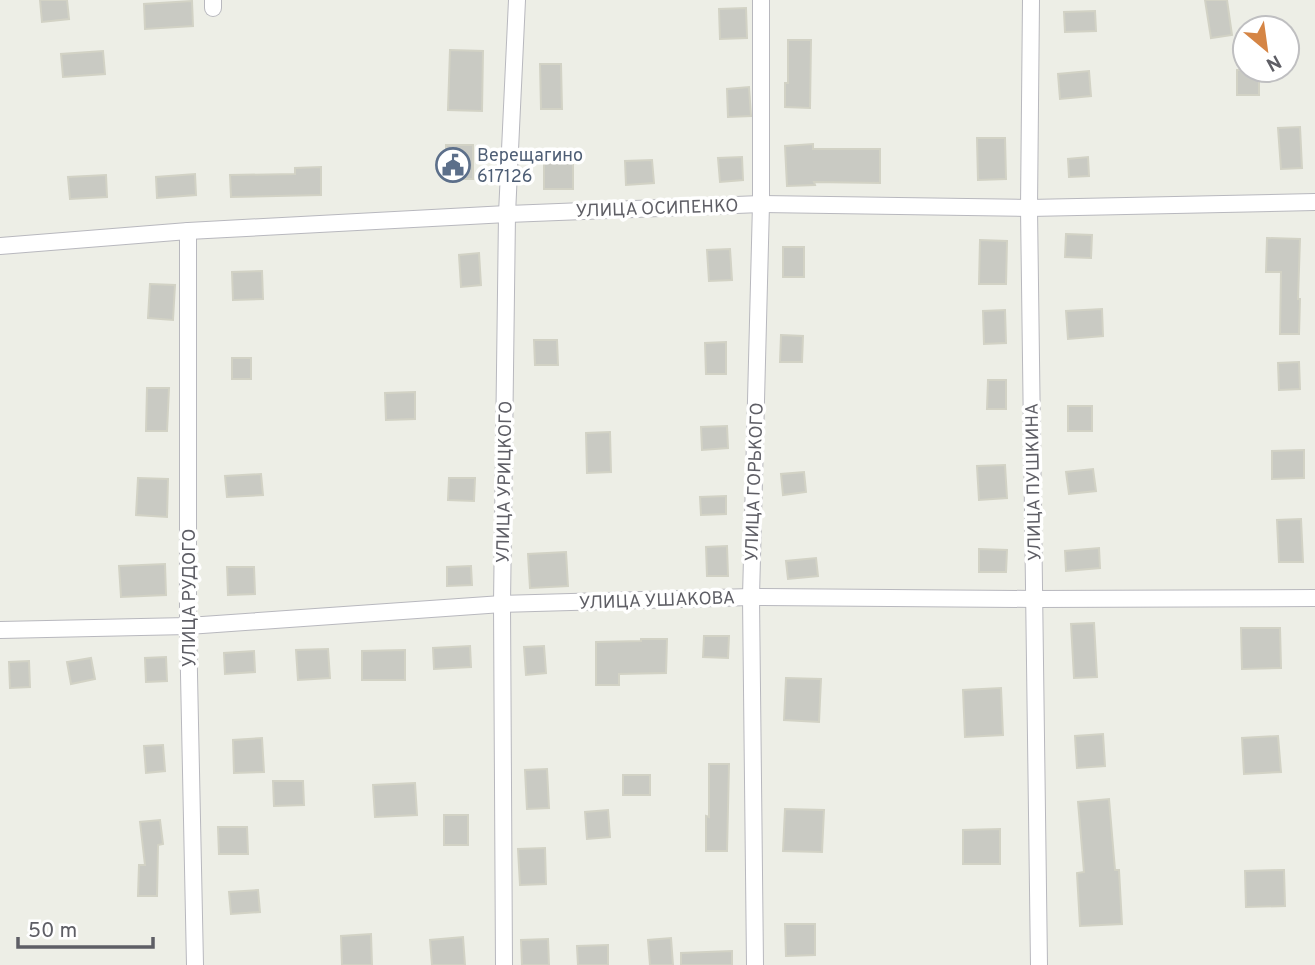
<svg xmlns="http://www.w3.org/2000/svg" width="1315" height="965" viewBox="0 0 1315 965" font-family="Overpass,sans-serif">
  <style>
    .building { fill: #c9cac3; stroke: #d2d2c5; stroke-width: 2 }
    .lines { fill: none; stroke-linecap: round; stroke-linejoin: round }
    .minor-casing { stroke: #b8b8be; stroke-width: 18 }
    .minor { stroke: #fff; stroke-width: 16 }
    .labels { text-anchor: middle; stroke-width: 7; stroke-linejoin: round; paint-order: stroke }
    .service-label { font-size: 18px; fill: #4e5e75; stroke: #fff; text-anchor: start }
    .street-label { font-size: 18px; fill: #5e5e65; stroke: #fff }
  </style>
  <rect width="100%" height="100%" fill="#edeee6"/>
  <g class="building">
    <path d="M40 0H67L69 19 42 22Z"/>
    <path d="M1205 0H1227L1232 35 1211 38Z"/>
    <path d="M192 1 193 26 145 29 144 4Z"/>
    <path d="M746 8 747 38 720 39 719 9Z"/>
    <path d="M1095 11 1096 31 1065 32 1064 12Z"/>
    <path d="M788 40H811L810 108 785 107V83H788Z"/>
    <path d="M450 50 483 51 482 111 448 110Z"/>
    <path d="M103 51 105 74 63 77 61 54Z"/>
    <path d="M540 64H561L562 109H541Z"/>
    <rect x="1237" y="70" width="22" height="25"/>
    <path d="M1089 71 1091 96 1060 99 1058 74Z"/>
    <path d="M749 87 751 116 728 117 727 89Z"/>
    <path d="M1300 127 1302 168 1281 169 1278 128Z"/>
    <path d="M977 138H1005L1006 179 978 180Z"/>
    <path d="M813 144V149H880V183L814 182 815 185 787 186 785 146Z"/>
    <rect x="446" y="145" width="27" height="34"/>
    <path d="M742 157 743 180 720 182 718 158Z"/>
    <path d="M1088 157 1089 176 1069 177 1068 159Z"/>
    <rect x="544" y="160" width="29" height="29"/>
    <path d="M652 160 654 183 626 185 625 161Z"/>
    <path d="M321 167V195L231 197 230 175 295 174V168Z"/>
    <path d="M195 174 196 195 157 198 156 177Z"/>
    <path d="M106 175 107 197 70 199 68 177Z"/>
    <path d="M1066 234 1092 235 1091 258 1065 257Z"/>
    <path d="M1267 238 1300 239 1298 299H1300L1299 334H1280L1281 272H1266Z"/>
    <path d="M980 240 1007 241 1006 284H979Z"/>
    <rect x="783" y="247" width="21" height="30"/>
    <path d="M730 249 732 280 709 281 707 250Z"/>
    <path d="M479 253 481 285 461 287 459 255Z"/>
    <path d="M262 271 263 299 233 300 232 272Z"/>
    <path d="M150 284 175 285 173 320 148 318Z"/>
    <path d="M1102 309 1103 336 1068 339 1066 311Z"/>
    <path d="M1005 310 1006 343 984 344 983 311Z"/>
    <path d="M781 335 803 336 802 362H780Z"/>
    <path d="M534 340H557L558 365H535Z"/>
    <path d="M726 342V374H706L705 343Z"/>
    <rect x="232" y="358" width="19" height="21"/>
    <path d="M1299 362 1300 389 1279 390 1278 363Z"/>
    <path d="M988 380H1006V409H987Z"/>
    <path d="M147 388H169L167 431H146Z"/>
    <path d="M415 392V419L386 420 385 393Z"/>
    <rect x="1068" y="406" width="24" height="25"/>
    <path d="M727 426 728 448 702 450 701 427Z"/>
    <path d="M610 432 611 472 587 473 586 433Z"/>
    <path d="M1304 450V478L1272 479V451Z"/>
    <path d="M1005 465 1007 498 979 500 977 466Z"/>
    <path d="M1093 469 1096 491 1069 494 1066 472Z"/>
    <path d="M804 472 806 492 783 495 781 474Z"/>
    <path d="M261 474 263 495 227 497 225 476Z"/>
    <path d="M138 478 168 479 167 517 136 515Z"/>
    <path d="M449 478H475L474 501 448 500Z"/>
    <path d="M726 496V514L701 515 700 497Z"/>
    <path d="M1301 519 1303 562H1279L1277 520Z"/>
    <path d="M727 546 728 576H707L706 547Z"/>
    <path d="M1099 548 1100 568 1066 571 1065 551Z"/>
    <path d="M979 549 1007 550 1006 572H979Z"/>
    <path d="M566 552 568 586 530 588 528 554Z"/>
    <path d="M816 558 818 576 788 579 786 561Z"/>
    <path d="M165 564 166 595 121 597 119 566Z"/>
    <path d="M471 566 472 585 447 586V567Z"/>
    <path d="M227 567H254L255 594 228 595Z"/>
    <path d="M1094 623 1097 677 1074 678 1071 624Z"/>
    <path d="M1241 628H1280L1281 668 1242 669Z"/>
    <path d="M704 636H729L728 658 703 657Z"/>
    <path d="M641 639H667L666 673 619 674V685H596V642L641 641Z"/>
    <path d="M470 646 471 667 434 669 433 648Z"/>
    <path d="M544 646 546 673 526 675 524 647Z"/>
    <path d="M328 649 330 678 298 680 296 650Z"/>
    <path d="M405 650V680H362V651Z"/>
    <path d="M254 651 255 672 225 674 224 653Z"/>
    <path d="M166 657 167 681 146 682 145 658Z"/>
    <path d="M91 658 95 679 71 684 67 662Z"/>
    <path d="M29 661 30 687 10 688 9 662Z"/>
    <path d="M786 678 821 679 819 722 784 720Z"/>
    <path d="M1001 688 1003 735 965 737 963 690Z"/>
    <path d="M1103 734 1105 766 1077 768 1075 736Z"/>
    <path d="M1278 736 1281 772 1244 774 1242 738Z"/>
    <path d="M262 738 264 772 234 773 233 740Z"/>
    <path d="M163 745 165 771 146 773 144 746Z"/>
    <path d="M709 764H729L727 851H706V816L709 817Z"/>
    <path d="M547 769 549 808 527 809 525 770Z"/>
    <rect x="623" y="775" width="27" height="20"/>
    <path d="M273 781H303L304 805 274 806Z"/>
    <path d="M415 783 417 815 375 817 373 785Z"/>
    <path d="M1109 799 1115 870H1119L1122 924 1080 926 1077 873 1084 872 1078 802Z"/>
    <path d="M785 809 824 810 822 852 783 851Z"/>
    <path d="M608 810 610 837 587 839 585 812Z"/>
    <rect x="444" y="815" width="24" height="30"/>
    <path d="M160 820 163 844 158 845 157 896H138L139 865H145L140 822Z"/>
    <path d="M218 827H247L248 854H219Z"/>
    <path d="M1000 829V864H963V830Z"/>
    <path d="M545 848 546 884 520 885 518 849Z"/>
    <path d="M1284 870 1285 906 1246 907 1245 871Z"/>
    <path d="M258 890 260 912 231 914 229 892Z"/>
    <path d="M785 924H815V955L786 956Z"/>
    <path d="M371 934 372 965H342L341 936Z"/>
    <path d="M463 937 465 965H432L430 940Z"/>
    <path d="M671 938 673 965H650L648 940Z"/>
    <path d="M548 939 549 965H522L521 940Z"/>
    <path d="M608 945V965H578L577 946Z"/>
    <path d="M732 951V965H681V953Z"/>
  </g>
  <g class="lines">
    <g class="minor-casing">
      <g id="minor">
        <path d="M213 0V8"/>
        <path d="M1031 0 1029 208 1039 965"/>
        <path d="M188 231V626L195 965"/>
        <path d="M0 246 188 231 507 214 761 204 1029 208 1315 202"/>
        <path d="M0 630 188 626 502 604 751 597 1034 599 1315 598"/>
        <path d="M504 965 502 604 507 214 517 0"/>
        <path d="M755 965 751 597 761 204V0"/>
      </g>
    </g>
    <use href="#minor" class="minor"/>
  </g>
  <defs>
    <g id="civic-ring" transform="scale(1.75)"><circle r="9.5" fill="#fff" stroke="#5c6f8a" stroke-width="1.5"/><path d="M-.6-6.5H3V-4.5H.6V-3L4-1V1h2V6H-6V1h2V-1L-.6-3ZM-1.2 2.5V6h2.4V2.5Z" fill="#5c6f8a"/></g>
  </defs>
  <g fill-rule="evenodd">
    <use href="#civic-ring" x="453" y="165"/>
  </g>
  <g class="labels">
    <g class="service-label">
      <text x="477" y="161">Верещагино<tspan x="477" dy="21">617126</tspan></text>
    </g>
    <g class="street-label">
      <text transform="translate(657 208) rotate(-2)" y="6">УЛИЦА ОСИПЕНКО</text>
      <text transform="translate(504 482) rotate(-89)" y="6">УЛИЦА УРИЦКОГО</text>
      <text transform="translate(754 482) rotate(-88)" y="6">УЛИЦА ГОРЬКОГО</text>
      <text transform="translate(1033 482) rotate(-91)" y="6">УЛИЦА ПУШКИНА</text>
      <text transform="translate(189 598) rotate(-90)" y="6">УЛИЦА РУДОГО</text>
      <text transform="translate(657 600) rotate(-2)" y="6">УЛИЦА УШАКОВА</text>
    </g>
  </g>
  <g transform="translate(1266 49) rotate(151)"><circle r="33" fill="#ffffff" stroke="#bfbfc1" stroke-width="2"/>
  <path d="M0-5L12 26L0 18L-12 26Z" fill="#d58545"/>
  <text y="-10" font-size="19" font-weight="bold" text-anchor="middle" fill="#5e5e65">N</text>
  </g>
  <path d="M18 937v10h135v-10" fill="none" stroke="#5e5e65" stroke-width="3.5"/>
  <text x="28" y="937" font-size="21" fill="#5e5e65" stroke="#ffffff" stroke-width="5" paint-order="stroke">50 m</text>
</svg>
